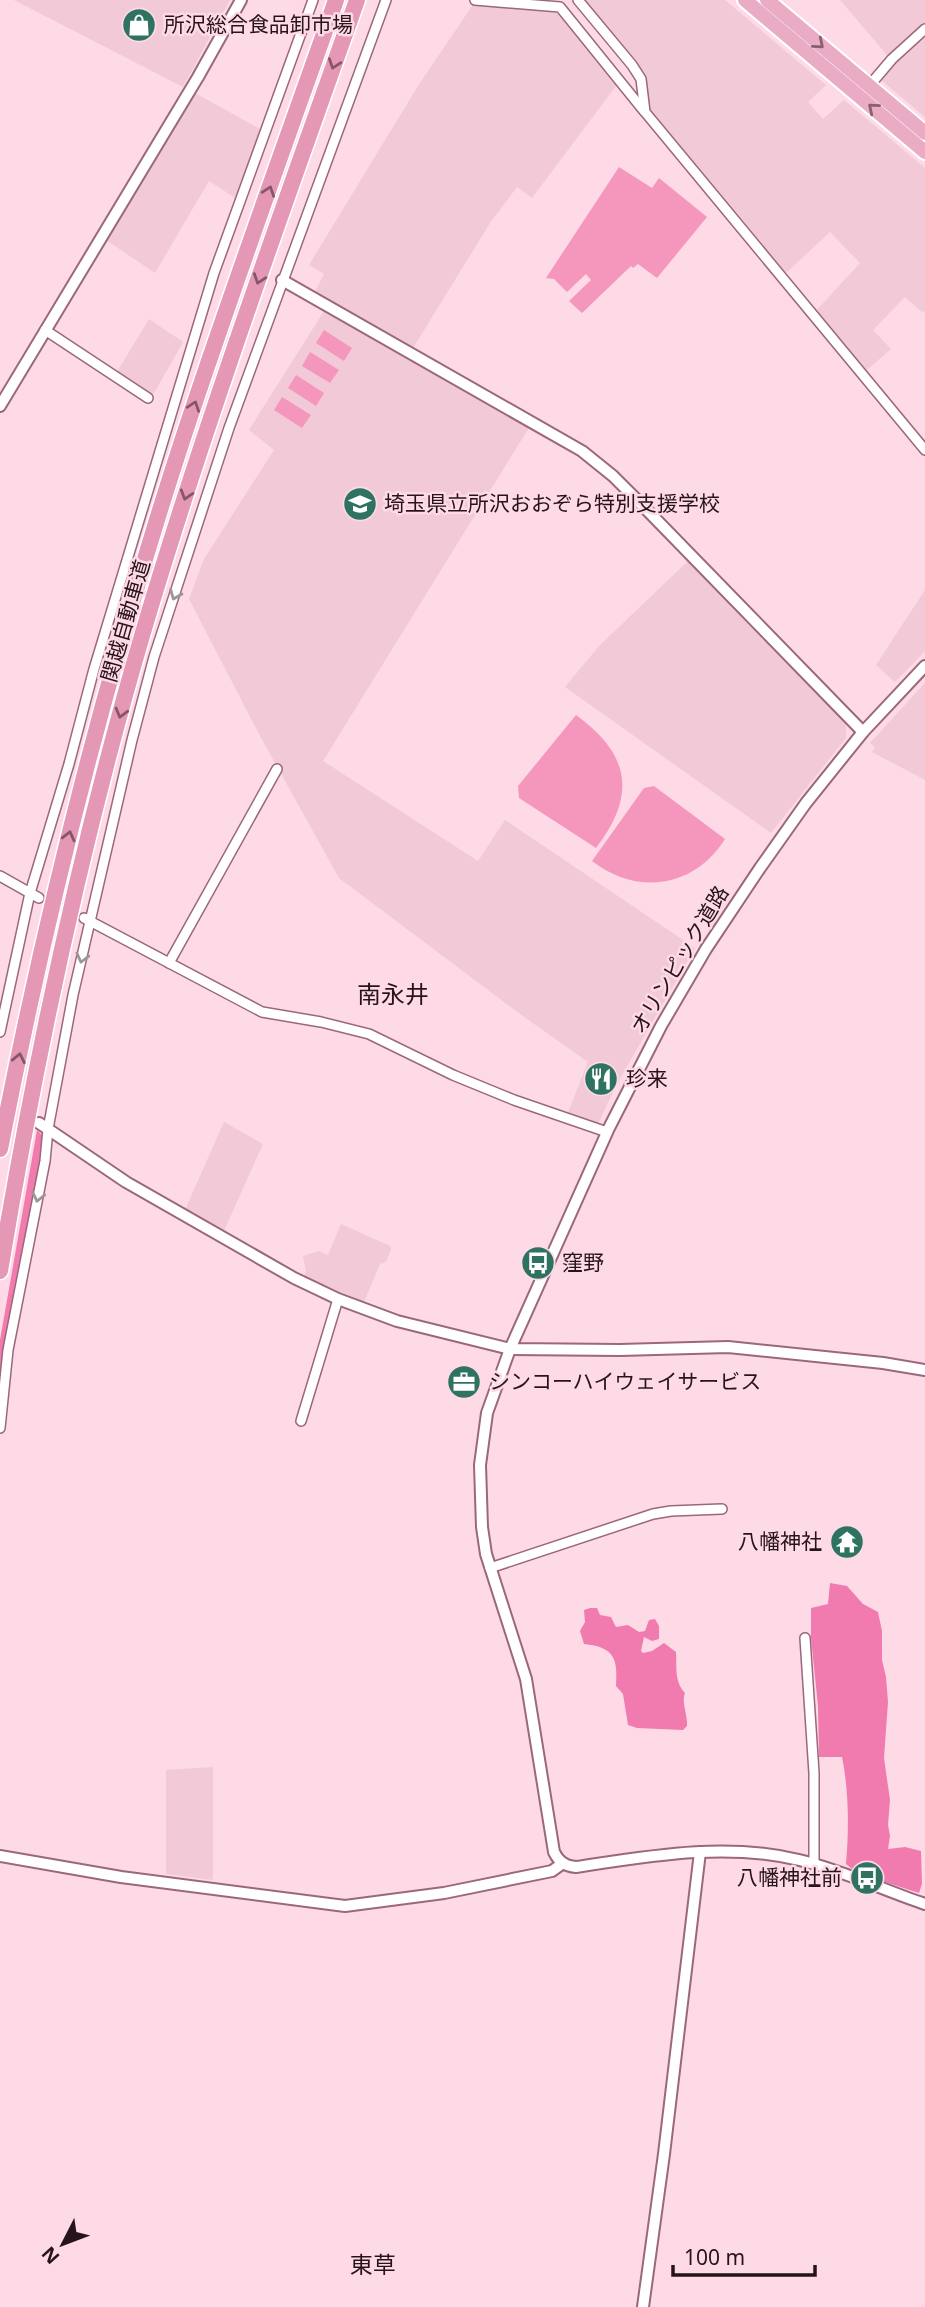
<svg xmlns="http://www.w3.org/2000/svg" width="925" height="2307" viewBox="0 0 925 2307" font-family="'Noto Sans','Noto Sans JP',sans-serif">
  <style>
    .built { fill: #f1c9d7 }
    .green { fill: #f597bd }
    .forest { fill: #f17bae }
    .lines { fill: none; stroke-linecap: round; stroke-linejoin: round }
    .minor-casing { stroke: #9b677c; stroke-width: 12 }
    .tertiary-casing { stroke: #9b677c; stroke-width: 14 }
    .trunk-casing { stroke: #fff; stroke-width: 18 }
    .motorway-casing { stroke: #fff; stroke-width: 19 }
    .minor { stroke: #fff; stroke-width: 9 }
    .tertiary { stroke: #fff; stroke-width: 10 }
    .trunk { stroke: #eaacc4; stroke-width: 14 }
    .motorway { stroke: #e598b6; stroke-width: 16 }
    .oneway { stroke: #886070 }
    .oneway2 { stroke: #865668 }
    .oneway3 { stroke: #9e9598 }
    .labels { text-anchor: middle; stroke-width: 5; stroke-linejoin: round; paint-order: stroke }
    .poi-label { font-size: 21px; fill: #27131b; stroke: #fddae6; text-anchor: start }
    .street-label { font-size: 21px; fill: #27131b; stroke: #fddae6 }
    .neighbourhood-label { font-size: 23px; fill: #27131b; stroke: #fddae6 }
    .quarter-label { font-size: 24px; fill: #27131b; stroke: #fddae6 }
  </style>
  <rect width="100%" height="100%" fill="#fddae6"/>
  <g class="built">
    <path d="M14 0H230L183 87Z"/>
    <path d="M583 0H725L826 85 808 102 823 119 844 100 925 168V311L923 313 905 297 873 330 891 349 867 370 862 369 814 313 860 263 830 232 786 273 649 110 643 74Z"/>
    <path d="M840 0H925V24L888 56Z"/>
    <path d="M474 3 557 13 616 86 532 198 517 187 490 223 413 348 315 292 324 274 309 265 418 86Z"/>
    <path d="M925 33V117L880 79 893 61Z"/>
    <path d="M195 93 260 129 237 199 209 181 155 273 106 240Z"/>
    <path d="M324 311 530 426 323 761 478 861 505 820 695 948 617 1084 598 1124 567 1115 588 1062 520 1014 339 878 259 734 189 599 204 559 274 450 249 430Z"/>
    <path d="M149 319 183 342 153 395 117 372Z"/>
    <path d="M688 561 846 724V738L771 833 565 687 599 646Z"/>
    <path d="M925 590V651L895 682 876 665Z"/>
    <path d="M925 683V780L872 752 875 747 870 743Z"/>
    <path d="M224 1122 263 1144 223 1233 184 1212Z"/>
    <path d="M341 1224 390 1246 391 1249 386 1262 380 1264 364 1302 304 1276 306 1271 303 1256 319 1251 328 1255Z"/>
    <path d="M213 1767V1880L166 1874V1770Z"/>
  </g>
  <g class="green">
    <path d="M619 167 652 188 659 178 707 217 657 278 638 264 633 268 631 266 582 313 569 301 591 280 586 274 567 292 554 279 546 278Z"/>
    <path d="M324 330 352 348 344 361 316 343Z"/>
    <path d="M310 352 339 370 330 383 302 366Z"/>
    <path d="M296 375 324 393 316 406 288 388Z"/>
    <path d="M282 397 311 415 302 428 274 410Z"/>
    <path d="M576 715C630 754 637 795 596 848L519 798 518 786Z"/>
    <path d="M654 786 725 839C694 888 637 896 592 861L644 788Z"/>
  </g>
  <g class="forest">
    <path d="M37 1130 43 1136 44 1144 4 1352 0 1390V1340Z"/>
    <path d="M830 1583 847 1586 863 1604 878 1612 882 1631V1660L886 1677 888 1702 884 1758 890 1800 888 1825 890 1836 888 1849 905 1847 921 1851 922 1884 919 1893 857 1873 846 1864C849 1830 849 1791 842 1757H819L818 1706 811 1638V1608L828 1604Z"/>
    <path d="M590 1608H597L600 1615 611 1617 616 1627 628 1625 639 1632 645 1631 649 1620 655 1619 659 1626V1639L652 1641 644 1637 641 1651 643 1653 652 1651 664 1643 676 1652C677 1667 674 1681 685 1693 681 1701 688 1716 687 1726L683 1730 637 1728 628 1725 623 1694 616 1686C618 1658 614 1647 584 1644L580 1631 585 1622 584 1610Z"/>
  </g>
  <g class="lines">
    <g class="minor-casing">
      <g id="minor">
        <path d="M475 0 560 7 644 111"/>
        <path d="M578 0 632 65 641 79 645 112 925 450"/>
        <path d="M869 86 892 59 925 29"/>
        <path d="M45 330 148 398"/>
        <path d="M0 876 39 898"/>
        <path d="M84 918 262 1012 321 1022 369 1034 453 1075 514 1100 607 1132"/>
        <path d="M169 963 277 769"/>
        <path d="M0 1032 30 893 69 764 94 669 214 273 313 0"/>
        <path d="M301 1421 338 1299"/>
        <path d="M0 1428 8 1350 45 1161 48 1129 73 995 132 740 154 657 229 428 386 0"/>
        <path d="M490 1568 653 1514 671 1511 722 1509"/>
        <path d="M805 1638 814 1773V1864"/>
      </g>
    </g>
    <g class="tertiary-casing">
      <g id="tertiary">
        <path d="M282 280 582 451 613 476 644 507 863 732"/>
        <path d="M0 406 198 77 241 0"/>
        <path d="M925 666 863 732 806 803 760 868 706 949 661 1026 609 1128 510 1349 487 1413 480 1465 482 1527 486 1554 526 1679 554 1852C559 1862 565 1866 576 1867 649 1856 726 1842 799 1860 842 1870 883 1890 925 1904"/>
        <path d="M39 1123 126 1182 294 1278 338 1299 397 1321 510 1349 620 1350 728 1347 883 1363 925 1370"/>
        <path d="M0 1856 121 1877 345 1906 444 1893 552 1871 563 1863"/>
        <path d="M643 2307 664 2154 700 1852"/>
      </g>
    </g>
    <g class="trunk-casing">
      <g id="trunk">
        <path d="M745 0 925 152"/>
        <path d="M767 0 925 133"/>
      </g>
    </g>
    <g class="motorway-casing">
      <g id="motorway">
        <path d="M0 1149C47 907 108 666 185 432 233 287 285 144 336 0"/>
        <path d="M0 1271C36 1055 82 839 144 629 207 417 283 209 357 0"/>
      </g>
    </g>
    <use href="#minor" class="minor"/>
    <use href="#tertiary" class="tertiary"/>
    <use href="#trunk" class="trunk"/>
    <use href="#motorway" class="motorway"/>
  </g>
  <defs><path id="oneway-chevron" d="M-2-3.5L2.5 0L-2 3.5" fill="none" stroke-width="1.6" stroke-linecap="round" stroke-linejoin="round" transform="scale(1.75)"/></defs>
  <g class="oneway">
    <use href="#oneway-chevron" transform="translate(819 44) rotate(40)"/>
    <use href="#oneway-chevron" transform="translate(873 108) rotate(-140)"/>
  </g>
  <g class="oneway2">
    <use href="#oneway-chevron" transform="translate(334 64) rotate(109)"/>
    <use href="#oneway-chevron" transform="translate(269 191) rotate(-71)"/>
    <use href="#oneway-chevron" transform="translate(259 279) rotate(109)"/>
    <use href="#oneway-chevron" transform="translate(194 406) rotate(-71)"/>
    <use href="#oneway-chevron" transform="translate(186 495) rotate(107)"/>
    <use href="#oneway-chevron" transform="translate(121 713) rotate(105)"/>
    <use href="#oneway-chevron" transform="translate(69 836) rotate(-76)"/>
    <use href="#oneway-chevron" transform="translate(19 1058) rotate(-78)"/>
  </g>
  <g class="oneway3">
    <use href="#oneway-chevron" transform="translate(175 595) rotate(112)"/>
    <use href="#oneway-chevron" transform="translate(82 958) rotate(104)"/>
    <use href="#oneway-chevron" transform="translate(38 1197) rotate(102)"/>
  </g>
  <defs>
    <g id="shop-disc" transform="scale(1.75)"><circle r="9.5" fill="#307261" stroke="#fddae6"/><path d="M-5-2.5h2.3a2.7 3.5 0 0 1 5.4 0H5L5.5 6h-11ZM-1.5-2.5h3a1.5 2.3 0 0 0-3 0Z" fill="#fff"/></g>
    <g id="school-disc" transform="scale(1.75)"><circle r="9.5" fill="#307261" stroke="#fddae6"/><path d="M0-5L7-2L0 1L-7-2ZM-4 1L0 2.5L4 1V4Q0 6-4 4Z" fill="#fff"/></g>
    <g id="restaurant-disc" transform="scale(1.75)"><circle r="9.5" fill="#307261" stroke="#fddae6"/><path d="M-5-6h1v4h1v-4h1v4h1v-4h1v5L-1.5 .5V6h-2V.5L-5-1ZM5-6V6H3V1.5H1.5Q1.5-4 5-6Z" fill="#fff"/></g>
    <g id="bus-disc" transform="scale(1.75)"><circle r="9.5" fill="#307261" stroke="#fddae6"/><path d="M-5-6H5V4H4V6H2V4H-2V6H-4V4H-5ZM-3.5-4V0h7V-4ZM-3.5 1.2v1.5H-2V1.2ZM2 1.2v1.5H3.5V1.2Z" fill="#fff"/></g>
    <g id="office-disc" transform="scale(1.75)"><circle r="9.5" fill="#307261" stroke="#fddae6"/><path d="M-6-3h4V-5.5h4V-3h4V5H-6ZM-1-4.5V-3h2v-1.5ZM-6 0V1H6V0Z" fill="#fff"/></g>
    <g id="temple-disc" transform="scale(1.75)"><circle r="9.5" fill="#307261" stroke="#fddae6"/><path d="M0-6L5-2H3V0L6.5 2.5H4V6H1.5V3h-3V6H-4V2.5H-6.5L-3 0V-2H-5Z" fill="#fff"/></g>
  </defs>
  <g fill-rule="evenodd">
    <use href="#shop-disc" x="139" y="25"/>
    <use href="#school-disc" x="360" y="504"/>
    <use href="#restaurant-disc" x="601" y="1079"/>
    <use href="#bus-disc" x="538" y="1263"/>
    <use href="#office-disc" x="464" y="1382"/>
    <use href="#temple-disc" x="847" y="1542"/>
    <use href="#bus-disc" x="867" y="1878"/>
  </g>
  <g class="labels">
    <g class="poi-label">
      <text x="164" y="32">所沢総合食品卸市場</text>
      <text x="384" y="511">埼玉県立所沢おおぞら特別支援学校</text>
      <text x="626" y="1086">珍来</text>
      <text x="562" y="1270">窪野</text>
      <text x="489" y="1389">シンコーハイウェイサービス</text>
      <text x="822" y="1549" text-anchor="end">八幡神社</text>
      <text x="842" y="1885" text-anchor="end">八幡神社前</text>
    </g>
    <g class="street-label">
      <text transform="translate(126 621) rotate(-74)" y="7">関越自動車道</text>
      <text transform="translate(680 960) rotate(-59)" y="7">オリンピック道路</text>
    </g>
    <g class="neighbourhood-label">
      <text x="373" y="2273">東草</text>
    </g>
    <g class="quarter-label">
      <text x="393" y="1003">南永井</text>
    </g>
  </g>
  <g transform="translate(63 2244) rotate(228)" stroke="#fddae6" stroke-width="5" paint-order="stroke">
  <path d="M0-5L12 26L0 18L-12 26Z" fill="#27131b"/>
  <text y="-10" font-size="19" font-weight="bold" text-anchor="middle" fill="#27131b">N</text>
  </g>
  <path d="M673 2265v10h142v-10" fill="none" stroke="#27131b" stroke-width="3.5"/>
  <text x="684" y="2265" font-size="21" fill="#27131b" stroke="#fddae6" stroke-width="5" paint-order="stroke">100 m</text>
</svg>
